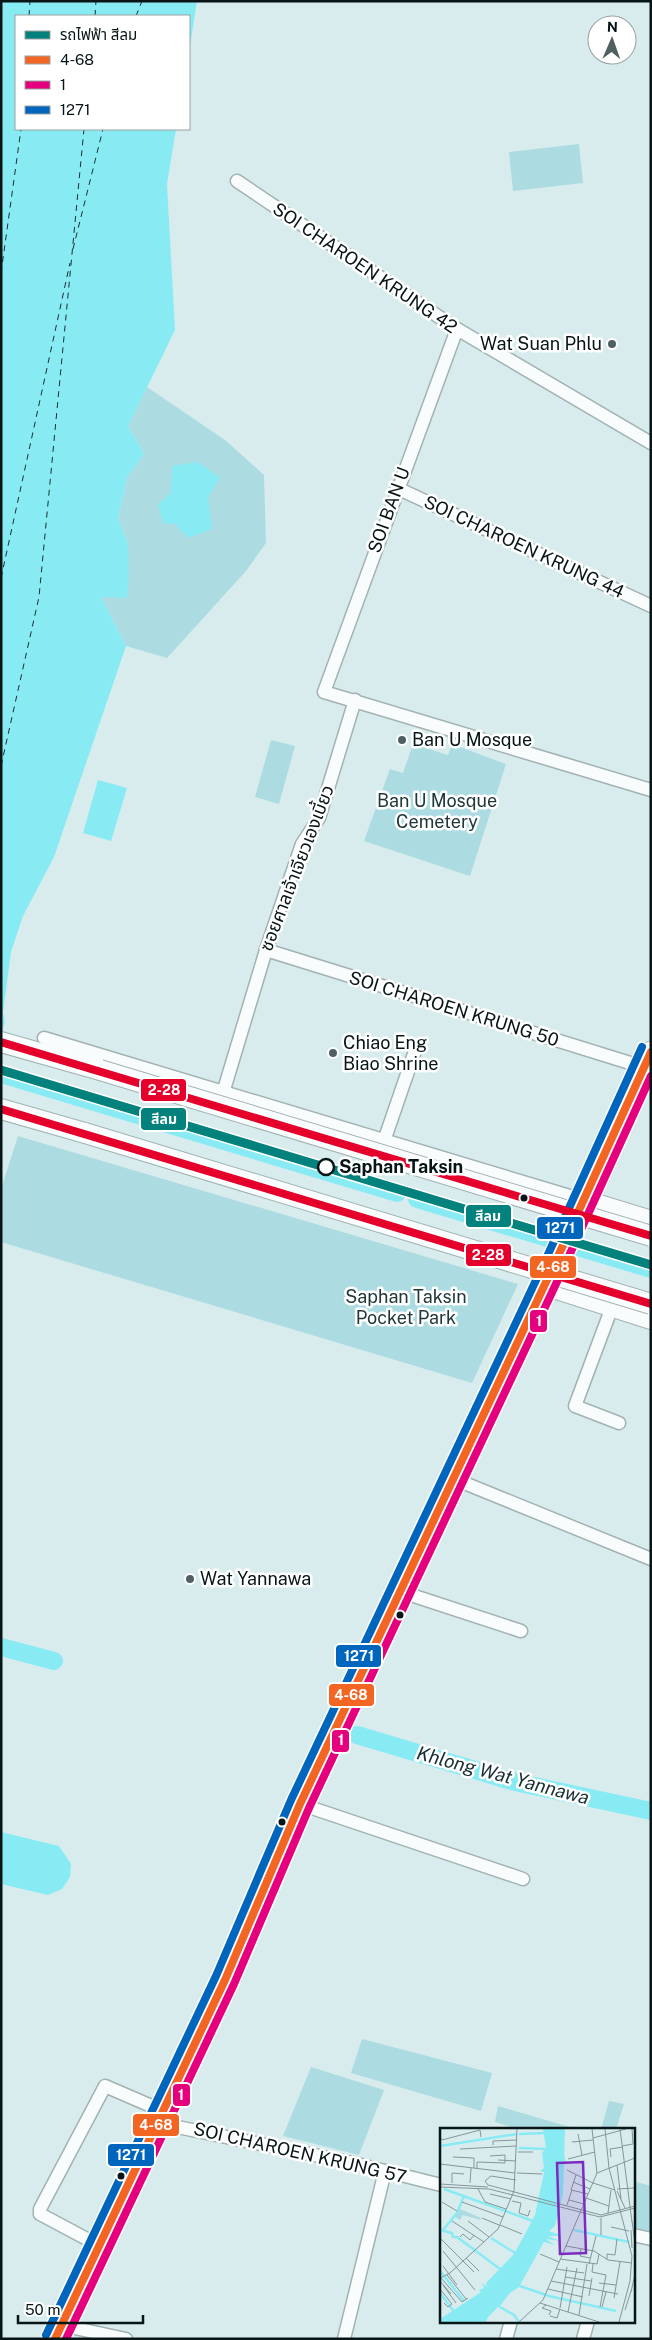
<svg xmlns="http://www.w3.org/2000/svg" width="652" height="2340" viewBox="0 0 652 2340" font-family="'Public Sans','Noto Sans Thai',sans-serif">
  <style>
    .green { fill: #acdce1 }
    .water { fill: #88ebf4 }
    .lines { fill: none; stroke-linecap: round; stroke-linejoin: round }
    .canal { stroke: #88ebf4; stroke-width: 18 }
    .ferry { stroke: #193032; stroke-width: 1; stroke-dasharray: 6 5; stroke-linecap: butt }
    .minor-casing { stroke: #a2b2b3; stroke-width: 15 }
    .secondary-casing { stroke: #a2b2b3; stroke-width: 21 }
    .primary-casing { stroke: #a2b2b3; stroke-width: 22 }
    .minor { stroke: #f9fcfc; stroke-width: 12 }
    .secondary { stroke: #f9fcfc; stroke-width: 19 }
    .primary { stroke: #f9fcfc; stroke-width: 20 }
    .primary-bridge-casing { stroke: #a2b2b3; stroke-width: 22; stroke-linecap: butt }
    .primary-bridge { stroke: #f9fcfc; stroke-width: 20 }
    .bus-1-casing { stroke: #fff; stroke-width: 11 }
    .bus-2-casing { stroke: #fff; stroke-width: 11 }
    .bus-3-casing { stroke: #fff; stroke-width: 11 }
    .bus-4-casing { stroke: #fff; stroke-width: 11 }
    .bus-1 { stroke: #f26522; stroke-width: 8 }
    .bus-2 { stroke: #e5007d; stroke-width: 8 }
    .bus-3 { stroke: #0065bd; stroke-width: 8 }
    .bus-4 { stroke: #e4002b; stroke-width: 8 }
    .metro-1-casing { stroke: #fff; stroke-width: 12 }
    .metro-1 { stroke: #02817d; stroke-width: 9 }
    .poi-dot { fill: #506062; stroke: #fff; stroke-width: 2 }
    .stop-dot { fill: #fff; stroke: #071516; stroke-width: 2.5 }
    .bus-dot { fill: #071516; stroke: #fff; stroke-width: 2 }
    .labels { text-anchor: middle; stroke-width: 5; stroke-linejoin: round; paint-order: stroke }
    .street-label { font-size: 18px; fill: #071516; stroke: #fff }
    .poi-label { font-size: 18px; fill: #071516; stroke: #fff; text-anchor: start }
    .park-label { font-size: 18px; fill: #20383a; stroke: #fff }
    .stop-label { font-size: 18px; font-weight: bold; fill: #071516; stroke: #fff; text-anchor: start }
    .water-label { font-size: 19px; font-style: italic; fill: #193032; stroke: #fff }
    .inset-river { fill: none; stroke: #88ebf4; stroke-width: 2.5 }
    .inset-road { fill: none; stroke: #849698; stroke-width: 1 }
    .view { fill: #7b2cbf; fill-opacity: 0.15; stroke: #7b2cbf; stroke-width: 2.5 }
    .inset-edge { fill: none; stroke: #071516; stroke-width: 2.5 }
    .line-badge { stroke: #fff; stroke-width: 2 }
    .badge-label { font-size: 14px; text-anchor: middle; font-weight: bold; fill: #fff }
  </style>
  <rect width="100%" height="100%" fill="#d8ecee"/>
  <g class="green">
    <path d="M579 144 583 183 513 191 509 152Z"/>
    <path d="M147 387 225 440 264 475 266 543 246 571 167 658 126 646 101 597H127L128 543 118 519 127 478 144 454 128 426Z"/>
    <path d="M271 740 295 746 279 804 255 797Z"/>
    <path d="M413 744 448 755 452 744 506 764 470 876 364 841 390 769 403 773Z"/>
    <path d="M18 1136 518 1284 472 1383 1 1242V1189Z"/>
    <path d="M362 2039 492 2073 481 2111 351 2073Z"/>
    <path d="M311 2067 384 2090 359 2155 283 2136Z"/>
    <path d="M609 2101 624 2104 616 2129H601Z"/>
    <path d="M498 2106 577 2129H517L495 2122Z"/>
    <path d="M633 2181 651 2186V2232L633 2227Z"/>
  </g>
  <g class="water">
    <path d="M1 1H197L189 53V16H16V129H176L167 184 175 330 128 426 144 454 127 478 118 519 128 543 129 576 127 598 101 597 126 646 54 857 23 916 11 952 3 1013 5 1022 1 1034Z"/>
    <path d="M198 462 220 478 208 497 212 529 188 538 175 524 163 523 158 504 171 493 172 466Z"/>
    <path d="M98 780 127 788 111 841 83 833Z"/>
    <path d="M1 1832 59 1846 71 1864 70 1877 62 1889 48 1895 1 1884Z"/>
  </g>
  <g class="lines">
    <g class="canal">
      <path d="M1 1074 397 1193"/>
      <path d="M417 1199 651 1269"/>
      <path d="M1 1647 54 1661"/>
      <path d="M357 1735 515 1782 651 1811"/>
    </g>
    <g class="ferry">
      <path d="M29 16 30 1"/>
      <path d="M95 16 96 1"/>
      <path d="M136 16 142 1"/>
      <path d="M73 249 103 129"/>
      <path d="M1 273 21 129"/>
      <path d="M1 578 70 263"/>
      <path d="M1 766 39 597 84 129"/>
    </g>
    <g class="minor-casing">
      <g id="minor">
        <path d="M237 181 457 329 651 443"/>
        <path d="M457 329 324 692 651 790"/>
        <path d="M397 488 651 606"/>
        <path d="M266 950 643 1067"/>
        <path d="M44 1038 583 1200"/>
        <path d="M223 1093 266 950 302 844 319 818 355 700"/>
        <path d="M384 1141 415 1051"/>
        <path d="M612 1307 575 1406 619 1423"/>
        <path d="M452 1478 651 1559"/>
        <path d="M402 1592 521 1631"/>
        <path d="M300 1804 523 1879"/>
        <path d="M158 2123 353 2163 441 2185"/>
        <path d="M633 2235 651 2239"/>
        <path d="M100 2246 40 2214V2209L105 2086 163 2111"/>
        <path d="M61 2325 126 2339"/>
        <path d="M344 2339 385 2171"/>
        <path d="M506 2339 511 2321"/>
        <path d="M583 2339 588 2321"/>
      </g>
    </g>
    <g class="secondary-casing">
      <path id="secondary" d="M55 2339 225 1980 300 1804 554 1265 651 1051"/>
    </g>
    <g class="primary-casing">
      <g id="primary">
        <path d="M1 1042 100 1070"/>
        <path d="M1 1109 85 1133"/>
        <path d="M583 1200 651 1221"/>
        <path d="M544 1285 651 1319"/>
      </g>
    </g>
    <use href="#minor" class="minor"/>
    <use href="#secondary" class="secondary"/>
    <use href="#primary" class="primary"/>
    <g class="primary-bridge-casing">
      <g id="primary-bridge">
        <path d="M100 1070 651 1236"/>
        <path d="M85 1133 651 1304"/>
      </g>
    </g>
    <use href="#primary-bridge" class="primary-bridge"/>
    <g class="bus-1-casing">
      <path id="bus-1" d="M55 2339 225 1980 300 1804 554 1265 651 1052"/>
    </g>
    <g class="bus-2-casing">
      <path id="bus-2" d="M66 2339 234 1984 309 1808 563 1269 651 1076"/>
    </g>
    <g class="bus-3-casing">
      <path id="bus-3" d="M46 2335 216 1976 291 1800 545 1261 642 1047"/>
    </g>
    <g class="bus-4-casing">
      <g id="bus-4">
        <path d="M1 1042 651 1236"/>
        <path d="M1 1109 651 1304"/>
      </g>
    </g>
    <use href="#bus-1" class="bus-1"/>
    <use href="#bus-2" class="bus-2"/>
    <use href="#bus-3" class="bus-3"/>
    <use href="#bus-4" class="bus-4"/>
    <g class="metro-1-casing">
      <path id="metro-1" d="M1 1070 651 1265"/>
    </g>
    <use href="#metro-1" class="metro-1"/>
  </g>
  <g class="poi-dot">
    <circle cx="612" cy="344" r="5"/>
    <circle cx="402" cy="740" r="5"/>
    <circle cx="333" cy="1053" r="5"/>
    <circle cx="190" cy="1579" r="5"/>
  </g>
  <circle class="stop-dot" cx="326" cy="1167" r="8"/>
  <g class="bus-dot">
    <circle cx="524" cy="1198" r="4.5"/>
    <circle cx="400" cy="1615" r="4.5"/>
    <circle cx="282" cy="1822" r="4.5"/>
    <circle cx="121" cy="2176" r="4.5"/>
  </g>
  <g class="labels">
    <g class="street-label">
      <text transform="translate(365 268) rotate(34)" y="6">SOI CHAROEN KRUNG 42</text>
      <text transform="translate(389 510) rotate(-70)" y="6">SOI BAN U</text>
      <text transform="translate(524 547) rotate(25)" y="6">SOI CHAROEN KRUNG 44</text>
      <text transform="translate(297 868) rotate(-69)" y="6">ซอยศาลเจ้าเจียวเองเบี้ยว</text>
      <text transform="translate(454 1009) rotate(17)" y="6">SOI CHAROEN KRUNG 50</text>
      <text transform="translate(300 2153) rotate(13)" y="6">SOI CHAROEN KRUNG 57</text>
    </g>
    <g class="poi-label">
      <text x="602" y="350" text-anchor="end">Wat Suan Phlu</text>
      <text x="412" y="746">Ban U Mosque</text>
      <text x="343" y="1049">Chiao Eng<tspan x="343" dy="21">Biao Shrine</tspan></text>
      <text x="200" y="1585">Wat Yannawa</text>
    </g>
    <g class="park-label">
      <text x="437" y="807">Ban U Mosque<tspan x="437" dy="21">Cemetery</tspan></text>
      <text x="406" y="1303">Saphan Taksin<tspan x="406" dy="21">Pocket Park</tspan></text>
    </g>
    <g class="stop-label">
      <text x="339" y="1173">Saphan Taksin</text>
    </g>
    <g class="water-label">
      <text transform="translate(503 1775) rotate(15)" y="7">Khlong Wat Yannawa</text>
    </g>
  </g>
  <g transform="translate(440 2128)">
    <rect width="195" height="195" fill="#d8ecee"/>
    <path d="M20 81 41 90V92L23 87 20 92 15 89Z" fill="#acdce1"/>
    <path d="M103 1H125L123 66 115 98 109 103 123 108H108L120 113 106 111 115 117 104 114 79 159 70 165 60 178 62 180 58 179 48 189 46 194H0V191L41 164 39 162 44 160 42 155 47 159 46 155 74 126 86 104 95 87 104 44 100 43 104 40 102 25 106 20Z" fill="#88ebf4"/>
    <path class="inset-river" d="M109 1 112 72M110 1 108 4 121 19 124 32 116 73M112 1 114 74M121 1 122 21M79 6 105 5M0 18 77 6M79 20 106 21M107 23 121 30M4 61 93 93M115 62 119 1M115 67 119 4M117 73 120 53M0 102 12 105 13 109H17L60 141M3 102 17 85 24 68M134 102 189 114M51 110 75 125M0 143 24 173M77 157 109 168 176 183M0 165 15 185M55 176 98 108M60 179 74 187 79 194M29 194 66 156 109 88 114 85 112 78M32 194 52 181M36 194 54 180 81 142 116 79"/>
    <path class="inset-road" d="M165 1 169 40 192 128 190 153 179 194M180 1 192 94M138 6 142 27M0 9 2 12 40 2 41 9M153 10 186 1M132 14 153 12M53 17V13L77 12M182 18 193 16 192 1M20 21 76 18M78 24H93M13 29 34 30V40M171 29 170 21 183 19M128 31 155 24M58 32 76 33M0 36 75 45M177 37 181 71M37 40V34L65 35V27L50 28M127 42 153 55M77 45 102 46M157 45 195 30M136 47 131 62 148 66M76 52 51 48 45 53 48 57 161 87 195 78M133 54 150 61M12 55V45L24 46M30 55 31 40M153 55 175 62M0 56 48 59M0 59 49 61 160 89 195 80M38 61 45 74 66 81M177 61 195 60M177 63 185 80M50 66 71 71M146 70 169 78M129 72 144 76M72 73 81 75 79 85 88 88 90 82M2 74 17 83M22 74 63 89M127 77 132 62M168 85 171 62M42 90 59 97M161 90V107M12 93 44 114M28 93 49 109M192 93 195 116M60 97 82 106M171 99 189 103M191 102 192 120M20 109 23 106 30 112 34 107M0 110 34 144M126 118 154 123 168 132 192 135M141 121 140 128 150 130M3 123 35 162M100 126 119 134M26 130 39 143M120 131 157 136 159 126M167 131V126L175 127 177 111M149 136 156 108M153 136 152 144 166 147 160 179M3 138 17 157M116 141 144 145M7 147 26 171M125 149 151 153M0 150 10 145 58 101 74 63 77 1M1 150 22 174 28 170M0 153 11 166M111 153 178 166M159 155 176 157M3 157 16 175M0 161 12 176 8 179 4 175M108 161 143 169M191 164 195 146M149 168 152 150M174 170 180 134M100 175 159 194M106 177 102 180 111 183 109 187M162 179 166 164M120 180 127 139M185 182 191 163M128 184 137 140M139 187 147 136M110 188 117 190 120 181M79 194 103 172 157 45 152 1"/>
    <path class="view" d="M143 34 146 125 120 126 117 35Z"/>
    <rect width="195" height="195" class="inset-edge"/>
  </g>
  <g class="line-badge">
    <rect x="140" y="1078" width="47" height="24" rx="5" fill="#e4002b"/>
    <rect x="140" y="1107" width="47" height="24" rx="5" fill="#02817d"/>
    <rect x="465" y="1204" width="47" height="24" rx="5" fill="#02817d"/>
    <rect x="536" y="1216" width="48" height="24" rx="5" fill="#0065bd"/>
    <rect x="465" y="1243" width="47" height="24" rx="5" fill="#e4002b"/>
    <rect x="529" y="1255" width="48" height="24" rx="5" fill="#f26522"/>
    <rect x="529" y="1309" width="19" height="24" rx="5" fill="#e5007d"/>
    <rect x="335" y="1644" width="47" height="24" rx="5" fill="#0065bd"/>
    <rect x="328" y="1683" width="47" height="24" rx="5" fill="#f26522"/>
    <rect x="331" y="1729" width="19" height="24" rx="5" fill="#e5007d"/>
    <rect x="172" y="2083" width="19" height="24" rx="5" fill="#e5007d"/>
    <rect x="132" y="2113" width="48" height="24" rx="5" fill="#f26522"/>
    <rect x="107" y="2143" width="48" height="24" rx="5" fill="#0065bd"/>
  </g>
  <g class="badge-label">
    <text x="164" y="1095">2-28</text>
    <text x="164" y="1124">สีลม</text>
    <text x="488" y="1221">สีลม</text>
    <text x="560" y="1233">1271</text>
    <text x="488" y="1260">2-28</text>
    <text x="553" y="1272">4-68</text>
    <text x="539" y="1326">1</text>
    <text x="359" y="1661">1271</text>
    <text x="351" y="1700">4-68</text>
    <text x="341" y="1745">1</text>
    <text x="181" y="2100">1</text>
    <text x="156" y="2130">4-68</text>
    <text x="131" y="2160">1271</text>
  </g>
  <rect width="652" height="2340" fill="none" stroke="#071516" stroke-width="5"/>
  <rect x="15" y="15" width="175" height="115" fill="#ffffff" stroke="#9ca1a2"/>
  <rect x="25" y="31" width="25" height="8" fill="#02817d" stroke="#9ca1a2"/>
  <text x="60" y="40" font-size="15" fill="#071516">รถไฟฟ้า สีลม</text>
  <rect x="25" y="56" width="25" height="8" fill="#f26522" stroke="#9ca1a2"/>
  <text x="60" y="65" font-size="15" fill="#071516">4-68</text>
  <rect x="25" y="81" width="25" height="8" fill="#e5007d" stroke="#9ca1a2"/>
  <text x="60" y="90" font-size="15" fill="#071516">1</text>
  <rect x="25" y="106" width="25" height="8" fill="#0065bd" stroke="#9ca1a2"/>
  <text x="60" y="115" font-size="15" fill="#071516">1271</text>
  <g transform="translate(612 40) rotate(2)"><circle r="24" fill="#ffffff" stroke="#9ca1a2"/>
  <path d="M0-4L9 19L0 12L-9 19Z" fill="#506062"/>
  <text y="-8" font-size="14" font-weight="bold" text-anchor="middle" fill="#071516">N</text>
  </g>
  <path d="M18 2315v8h125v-8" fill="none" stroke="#071516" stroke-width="2.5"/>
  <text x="25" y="2315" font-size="15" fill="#071516" stroke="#ffffff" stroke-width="4" paint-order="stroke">50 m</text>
</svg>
